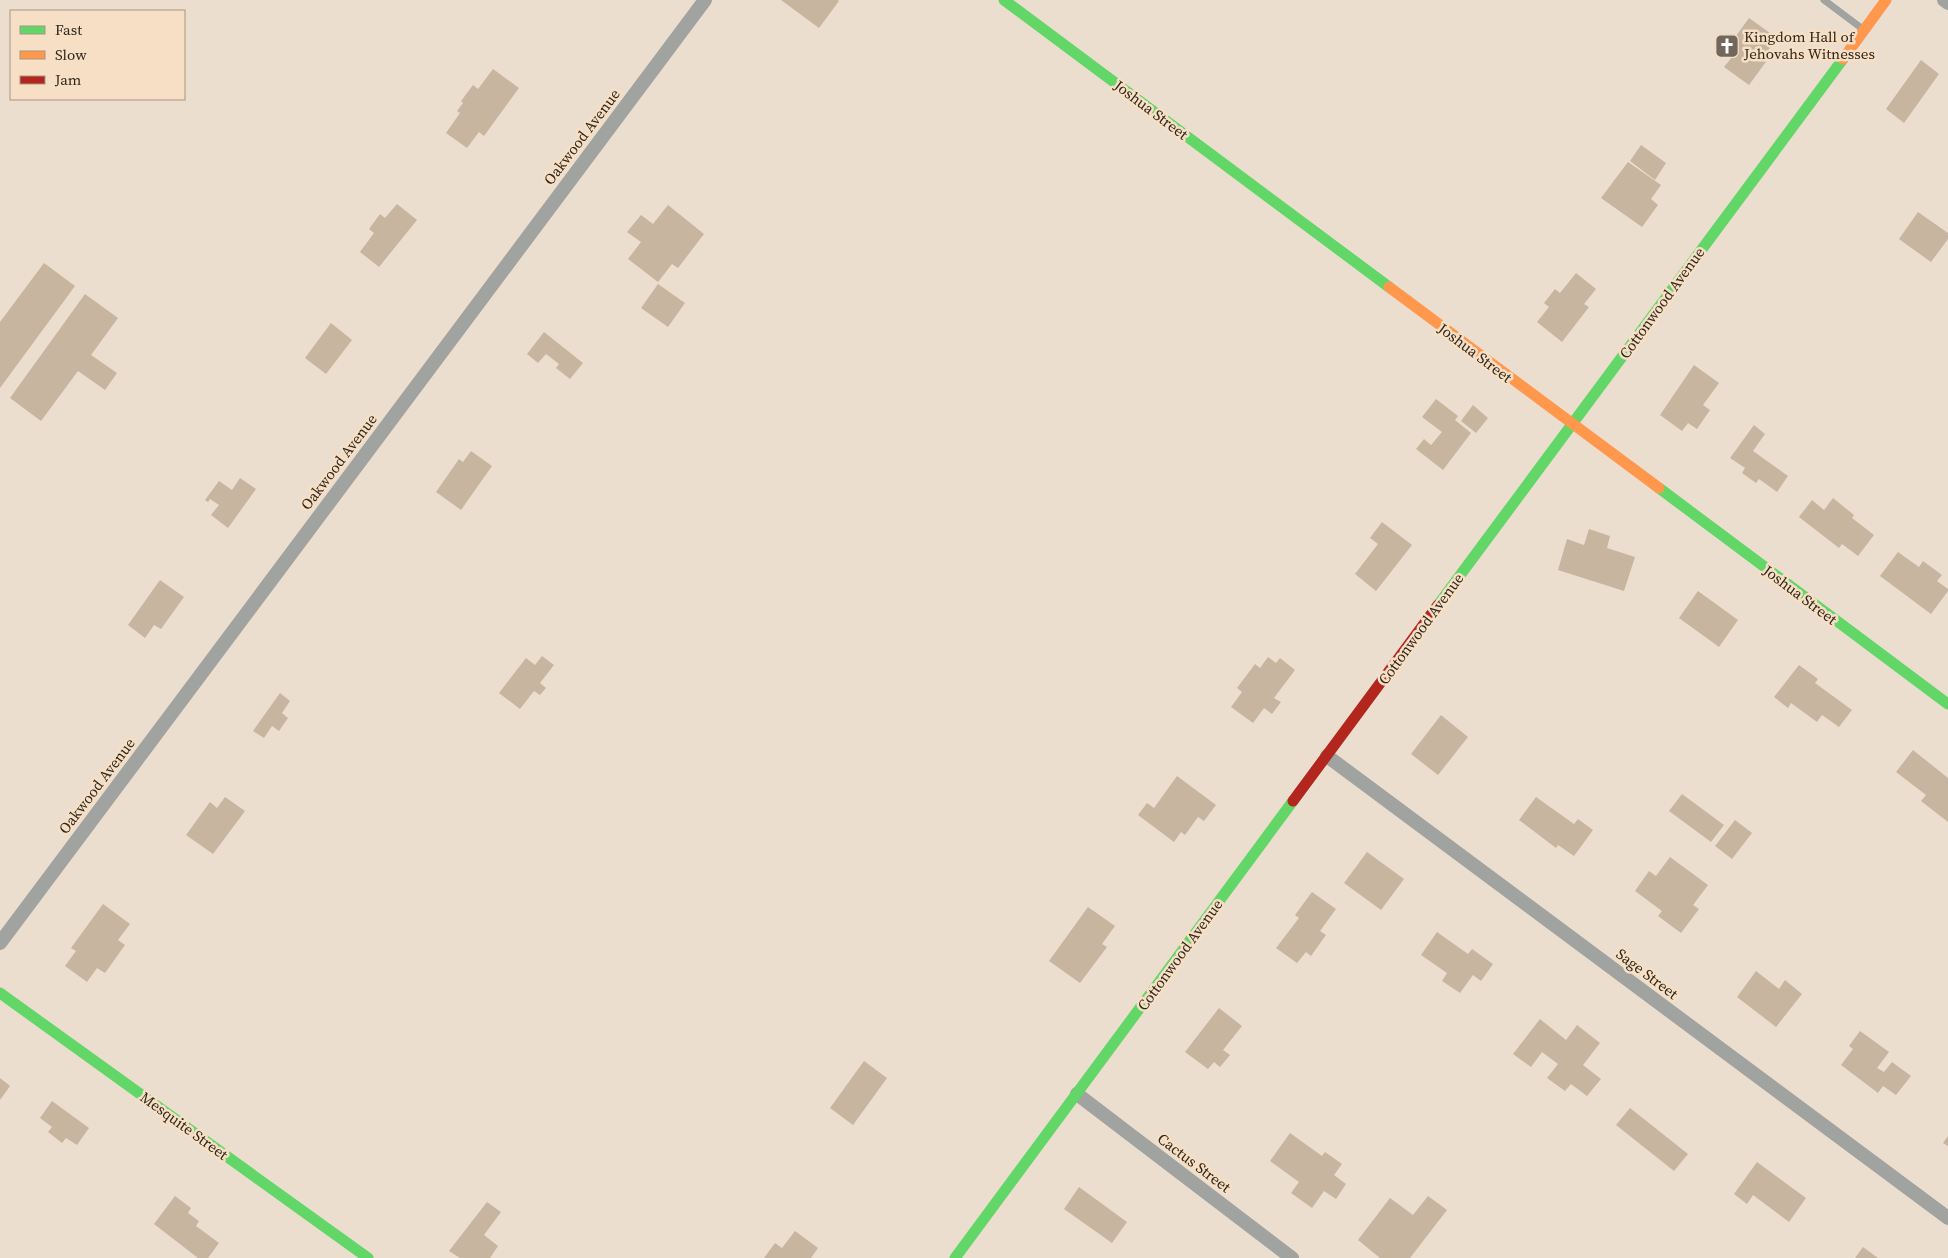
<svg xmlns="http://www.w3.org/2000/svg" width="1948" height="1258" viewBox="0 0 1948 1258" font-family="'Source Serif 4',serif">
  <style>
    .building { fill: #c8b59f }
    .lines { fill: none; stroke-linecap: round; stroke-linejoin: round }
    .lane { stroke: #a0a3a0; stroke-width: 7 }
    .street { stroke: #a0a3a0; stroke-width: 14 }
    .fast { stroke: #63d668; stroke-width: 11 }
    .slow { stroke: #ff974d; stroke-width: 11 }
    .jam { stroke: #b3261e; stroke-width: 11 }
    .labels { text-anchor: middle; stroke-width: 5; stroke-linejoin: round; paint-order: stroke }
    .poi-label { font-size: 15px; fill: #30271d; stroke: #f6dfc4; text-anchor: start }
    .street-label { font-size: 15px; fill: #30271d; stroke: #f6dfc4 }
  </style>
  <rect width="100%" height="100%" fill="#ebdecf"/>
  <g class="building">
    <path d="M781 0H837L839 1 819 28Z"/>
    <path d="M1749 18 1777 38 1767 52 1771 55 1749 85 1724 67 1736 52 1728 47Z"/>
    <path d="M1921 60 1939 74 1904 123 1886 109Z"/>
    <path d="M493 69 519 88 484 136 479 132 467 148 446 133 460 113 457 111 463 103 461 101 473 85 478 89Z"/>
    <path d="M1641 145 1666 163 1655 180 1630 161Z"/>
    <path d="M1628 162 1661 185 1651 199 1658 205 1642 227 1601 198Z"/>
    <path d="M397 204 417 220 379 267 360 252 374 233 369 229 380 214 385 218Z"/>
    <path d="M668 205 704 234 678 268 672 264 658 282 628 259 641 242 627 232 641 215 653 224Z"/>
    <path d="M1918 212 1948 233V239L1931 262 1899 239Z"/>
    <path d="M44 263 75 286 0 388V322Z"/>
    <path d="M1576 273 1596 289 1584 304 1589 307 1562 342 1537 322 1549 307 1544 303 1555 289 1560 293Z"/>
    <path d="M658 284 685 303 668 327 641 308Z"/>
    <path d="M85 294 118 318 91 355 117 373 105 390 78 371 41 421 10 398Z"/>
    <path d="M331 323 352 340 326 374 305 358Z"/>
    <path d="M544 332 583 363 570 379 556 368 559 364 546 354 538 363 527 354Z"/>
    <path d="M1694 365 1719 383 1703 405 1710 410 1697 429 1688 423 1682 431 1660 415Z"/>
    <path d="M1436 399 1458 416 1455 420 1471 433 1443 470 1416 449 1424 439 1431 445 1442 432 1422 417Z"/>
    <path d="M1473 405 1488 418 1476 433 1461 421Z"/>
    <path d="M1754 425 1765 434 1753 451 1788 476 1777 492 1759 479 1756 483 1742 473 1745 468 1730 458Z"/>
    <path d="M471 451 492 466 461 510 436 492 459 459 463 462Z"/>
    <path d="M240 478 256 489 228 528 211 515 219 505 210 499 208 502 205 500 219 481 232 490Z"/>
    <path d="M1833 498 1854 515 1852 518 1874 535 1858 556 1842 544 1839 548 1799 517 1812 500 1824 510Z"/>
    <path d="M1382 522 1412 545 1376 591 1355 574 1378 544 1370 538Z"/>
    <path d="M1589 529 1610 536 1607 548 1635 557 1624 591 1558 570 1567 539 1584 545Z"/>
    <path d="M1898 552 1919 567 1923 561 1942 575 1937 581 1948 589V591L1931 614 1880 576Z"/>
    <path d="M160 580 184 597 161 629 154 625 145 638 128 625Z"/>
    <path d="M1698 591 1738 620 1719 647 1679 618Z"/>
    <path d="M542 656 554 665 540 683 546 688 540 695 534 691 520 709 499 693 526 658 535 665Z"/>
    <path d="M1268 657 1276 663 1280 658 1295 670 1274 698 1281 702 1272 714 1264 708 1253 723 1231 707 1242 692 1237 688 1255 664 1260 668Z"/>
    <path d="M1799 665 1818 679 1815 683 1852 710 1839 727 1822 715 1817 722 1791 703 1788 708 1774 697Z"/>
    <path d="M280 693 290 701 282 713 288 718 279 731 272 726 264 738 253 731Z"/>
    <path d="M1441 715 1468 737 1438 775 1411 754Z"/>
    <path d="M1913 750 1948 778V822L1921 801 1926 795 1896 772Z"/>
    <path d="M1177 776 1216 805 1204 821 1198 817 1185 835 1181 832 1174 842 1138 815 1147 803 1154 808Z"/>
    <path d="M1682 794 1724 825 1711 842 1669 811Z"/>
    <path d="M225 797 245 811 213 854 186 835 210 802 217 808Z"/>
    <path d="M1536 797 1574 824 1578 819 1593 830 1574 856 1558 845 1556 848 1519 820Z"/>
    <path d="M1735 820 1752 833 1732 859 1715 846Z"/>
    <path d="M1367 852 1404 879 1381 910 1344 883Z"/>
    <path d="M1670 857 1708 885 1693 905 1699 909 1681 933 1658 916 1662 911 1635 891 1649 871 1656 876Z"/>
    <path d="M1312 892 1336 909 1320 931 1326 935 1311 956 1306 952 1297 963 1276 948 1299 918 1295 915Z"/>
    <path d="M103 904 130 924 118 940 125 945 105 973 97 968 87 982 65 966 76 951 71 948Z"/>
    <path d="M1088 907 1115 926 1102 944 1107 947 1080 983 1049 961Z"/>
    <path d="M1437 932 1468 954 1472 949 1493 964 1481 981 1473 975 1460 993 1442 981 1447 973 1421 955Z"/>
    <path d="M1756 971 1779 989 1785 980 1802 994 1776 1027 1737 997Z"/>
    <path d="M1219 1008 1242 1026 1223 1050 1230 1055 1220 1067 1214 1062 1208 1069 1185 1052Z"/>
    <path d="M1540 1019 1566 1040 1577 1025 1600 1043 1583 1065 1601 1079 1587 1096 1571 1084 1565 1091 1547 1078 1558 1064 1542 1052 1531 1067 1513 1054Z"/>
    <path d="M1860 1031 1889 1052 1877 1068 1884 1072 1892 1062 1911 1076 1896 1095 1883 1086 1878 1093 1841 1065 1853 1049 1849 1046Z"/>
    <path d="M864 1061 887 1078 853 1125 830 1108Z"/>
    <path d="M0 1078 10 1086 0 1100Z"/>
    <path d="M52 1101 89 1128 77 1145 66 1138 62 1143 48 1132 52 1127 40 1118Z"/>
    <path d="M1630 1108 1688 1154 1674 1171 1616 1125Z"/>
    <path d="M1290 1133 1322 1156 1325 1152 1342 1164 1334 1175 1346 1184 1336 1199 1324 1191 1312 1208 1291 1193 1299 1182 1270 1161Z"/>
    <path d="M1948 1136V1146L1943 1143Z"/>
    <path d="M1757 1162 1806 1198 1789 1222 1753 1195 1747 1204 1734 1194Z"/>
    <path d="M1079 1187 1127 1222 1112 1243 1064 1209Z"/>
    <path d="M175 1196 191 1208 188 1213 199 1221 196 1226 219 1243 208 1258H198L154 1224Z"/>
    <path d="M1428 1196 1447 1210 1410 1258H1380L1358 1240 1390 1198 1413 1215Z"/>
    <path d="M487 1202 501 1212 484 1235 498 1246 490 1258H460L449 1251Z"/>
    <path d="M795 1231 818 1248 811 1258H764L775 1243 782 1248Z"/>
    <path d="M1863 1247 1878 1258H1855Z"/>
  </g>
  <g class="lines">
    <path class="lane" d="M1824 0 1864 30"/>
    <g class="street">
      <path d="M1944 0 1948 3"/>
      <path d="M1327 756 1948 1218"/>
      <path d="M0 943 705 0"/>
      <path d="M1077 1094 1292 1258"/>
    </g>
    <g class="fast">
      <path d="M1004 0 1389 287"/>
      <path d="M1659 488 1948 704"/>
      <path d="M1438 605 1843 59"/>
      <path d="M0 993 368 1258"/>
      <path d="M955 1258 1293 801"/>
    </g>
    <g class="slow">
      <path d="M1843 59 1886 0"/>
      <path d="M1389 287 1659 488"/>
    </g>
    <path class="jam" d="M1293 801 1438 605"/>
  </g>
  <defs>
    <g id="church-square" transform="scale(1.25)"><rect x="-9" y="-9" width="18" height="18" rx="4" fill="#71675b" stroke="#f6dfc4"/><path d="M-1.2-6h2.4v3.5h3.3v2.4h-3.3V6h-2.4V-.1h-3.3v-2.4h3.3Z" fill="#fff"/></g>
  </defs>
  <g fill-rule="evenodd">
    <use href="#church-square" x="1727" y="46"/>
  </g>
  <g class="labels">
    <g class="poi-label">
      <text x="1744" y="42">Kingdom Hall of<tspan x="1744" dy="17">Jehovahs Witnesses</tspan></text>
    </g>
    <g class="street-label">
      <text transform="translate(1151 110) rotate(37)" y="5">Joshua Street</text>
      <text transform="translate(582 137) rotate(-53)" y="5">Oakwood Avenue</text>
      <text transform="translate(1662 303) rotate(-54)" y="5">Cottonwood Avenue</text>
      <text transform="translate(1475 353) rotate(37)" y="5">Joshua Street</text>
      <text transform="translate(339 462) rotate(-53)" y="5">Oakwood Avenue</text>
      <text transform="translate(1800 595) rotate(37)" y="5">Joshua Street</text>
      <text transform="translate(1421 629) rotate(-54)" y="5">Cottonwood Avenue</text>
      <text transform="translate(97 786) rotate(-53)" y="5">Oakwood Avenue</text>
      <text transform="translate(1180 955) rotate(-54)" y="5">Cottonwood Avenue</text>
      <text transform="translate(1647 974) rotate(37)" y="5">Sage Street</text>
      <text transform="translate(184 1126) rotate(36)" y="5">Mesquite Street</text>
      <text transform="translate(1194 1163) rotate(37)" y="5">Cactus Street</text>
    </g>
  </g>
  <rect x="10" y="10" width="175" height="90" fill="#f6dfc4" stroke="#a79581"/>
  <rect x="20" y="26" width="25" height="8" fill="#63d668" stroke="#a79581"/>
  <text x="55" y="35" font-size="15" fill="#30271d">Fast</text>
  <rect x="20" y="51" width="25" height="8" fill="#ff974d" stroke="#a79581"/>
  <text x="55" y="60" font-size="15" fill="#30271d">Slow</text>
  <rect x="20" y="76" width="25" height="8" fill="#b3261e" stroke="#a79581"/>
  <text x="55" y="85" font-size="15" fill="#30271d">Jam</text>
</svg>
